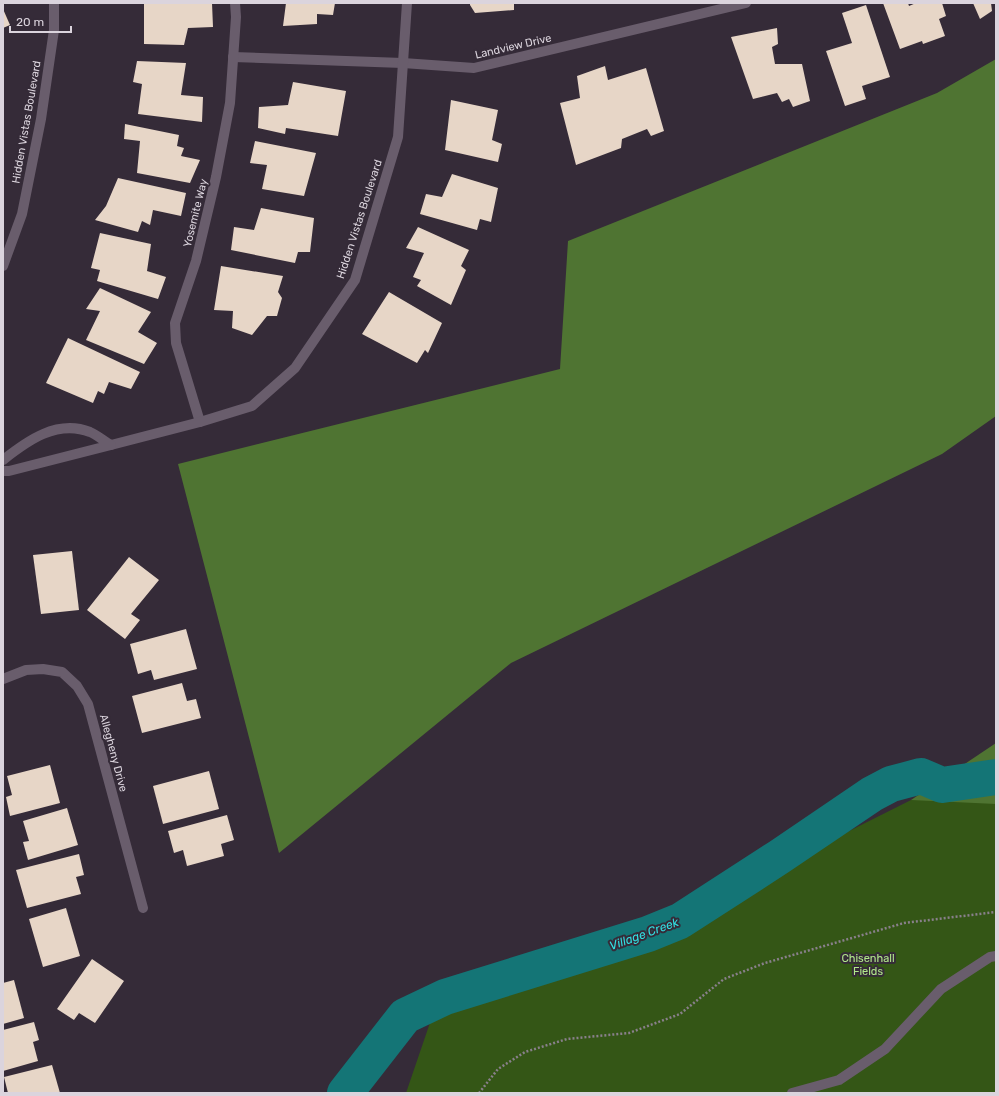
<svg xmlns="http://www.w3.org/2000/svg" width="999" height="1096" viewBox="0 0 999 1096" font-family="Rubik,sans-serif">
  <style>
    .green { fill: #345616 }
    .forest { fill: #4f7432 }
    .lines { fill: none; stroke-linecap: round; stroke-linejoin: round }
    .river { stroke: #147576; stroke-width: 36 }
    .building { fill: #e7d6c7 }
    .path { stroke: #89808b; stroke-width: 2.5; stroke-dasharray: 2 2; stroke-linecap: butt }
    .minor { stroke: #695d6c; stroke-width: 10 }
    .labels { text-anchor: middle; stroke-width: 4; stroke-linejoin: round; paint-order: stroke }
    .street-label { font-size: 11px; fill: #dbd4dd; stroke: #352b38 }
    .park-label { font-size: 11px; fill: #b2e88c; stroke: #352b38 }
    .water-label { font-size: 12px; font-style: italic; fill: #31e1e3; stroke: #352b38 }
  </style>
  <rect width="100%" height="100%" fill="#352b38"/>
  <path class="green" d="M996 797V1093H406L435 1008 662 925 911 800Z"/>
  <g class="forest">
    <path d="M996 59V416L942 454 511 663 279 853 178 464 560 369 568 241 937 93Z"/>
    <path d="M996 743V804L911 800Z"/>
  </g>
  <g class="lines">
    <path class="river" d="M345 1093 405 1016 445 997 648 934 680 921 779 857 872 794 891 784 921 776 942 785 996 777"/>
  </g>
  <g class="building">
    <path d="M144 3H212L213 27 188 28 184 45 144 44Z"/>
    <path d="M286 3H335L333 15 317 14V24L283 26Z"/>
    <path d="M470 3H514V10L475 13 470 5Z"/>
    <path d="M883 3H908L909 6 916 3H942L946 16 939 19 945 36 923 44 922 41 900 49Z"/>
    <path d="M973 3H991L992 11 980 19Z"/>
    <path d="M866 5 890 77 862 86 866 99 845 106 826 51 852 43 842 13Z"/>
    <path d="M3 9 10 25 3 28Z"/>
    <path d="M777 28 778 44 772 47 775 64H802L810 101 793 107 789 99 782 102 777 93 753 99 731 37Z"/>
    <path d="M137 61 186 63 181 95 203 97 202 122 138 114 142 84 133 82Z"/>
    <path d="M605 66 608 80 646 68 664 131 651 136 647 129 622 139 621 148 576 165 560 103 580 98 577 76Z"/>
    <path d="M293 82 346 91 338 136 286 128 285 134 258 128 259 107 288 105Z"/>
    <path d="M451 100 498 110 492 140 502 144 498 162 445 150Z"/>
    <path d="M125 124 179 135 177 146 184 148 181 156 200 160 190 183 137 173 140 141 124 139Z"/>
    <path d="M255 141 316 153 304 196 262 189 267 165 250 163Z"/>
    <path d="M452 174 498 188 491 222 480 219 477 230 420 214 426 194 442 197Z"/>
    <path d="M118 178 186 193 181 216 153 210 150 225 142 221 138 232 95 220 106 206Z"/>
    <path d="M261 208 314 218 310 252H298L295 263 231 250 234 227 254 230Z"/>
    <path d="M418 227 469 250 461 266 466 270 451 305 417 286 421 280 413 277 424 253 406 248Z"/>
    <path d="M100 233 151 244 147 271 166 277 158 299 97 281 100 270 91 268Z"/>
    <path d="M221 266 283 276 278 292 282 298 277 316H267L252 335 232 328 233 311 214 310Z"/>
    <path d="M100 288 151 312 138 332 157 343 144 364 86 340 100 311 86 309Z"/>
    <path d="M389 292 442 323 428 353 425 350 417 363 362 334Z"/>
    <path d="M68 338 140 372 131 389 109 382 104 394 98 391 93 403 46 383Z"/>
    <path d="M72 551 79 610 41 614 33 555Z"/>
    <path d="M129 557 159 580 131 614 140 620 125 639 87 610Z"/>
    <path d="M186 629 197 669 154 680 151 670 138 674 130 644Z"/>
    <path d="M182 683 187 701 196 699 201 718 142 733 132 696Z"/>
    <path d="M50 765 60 803 10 816 6 797 12 795 7 776Z"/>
    <path d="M209 771 219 809 163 824 153 786Z"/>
    <path d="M67 808 78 845 28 860 23 842 29 841 23 821Z"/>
    <path d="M227 815 234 840 221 844 224 856 187 866 183 850 174 853 168 831Z"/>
    <path d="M79 854 84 875 76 877 81 894 27 908 16 870Z"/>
    <path d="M66 908 80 956 43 967 29 919Z"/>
    <path d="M92 959 124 981 95 1023 79 1013 74 1020 57 1009Z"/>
    <path d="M14 980 24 1018 3 1024V983Z"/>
    <path d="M34 1022 39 1040 33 1042 38 1061 3 1071V1030Z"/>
    <path d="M52 1065 60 1093H8L4 1077Z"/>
  </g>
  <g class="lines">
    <path class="path" d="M479 1093 498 1069 525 1052 567 1039 629 1033 680 1014 724 979 765 963 904 923 996 912"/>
    <g class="minor">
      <path d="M233 57 403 63 474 68 746 3"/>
      <path d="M3 266 22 214 41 119 54 30V3"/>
      <path d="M200 422 176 343 175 323 196 261 216 177 230 103 236 17 235 3"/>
      <path d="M111 445 200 422 252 406 295 368 355 280 398 137 407 3"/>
      <path d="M3 460C27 441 57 419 90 432 97 435 104 441 111 445L9 471H3"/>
      <path d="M3 679 26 670 43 669 62 672 77 686 88 704 143 908"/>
      <path d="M792 1093 839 1080 885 1049 941 989 990 957 996 956"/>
    </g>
  </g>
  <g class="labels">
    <g class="street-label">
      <text transform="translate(513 46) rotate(-13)" y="4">Landview Drive</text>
      <text transform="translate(26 122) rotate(-80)" y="4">Hidden Vistas Boulevard</text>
      <text transform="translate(195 213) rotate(-76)" y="4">Yosemite Way</text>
      <text transform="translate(359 219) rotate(-72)" y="4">Hidden Vistas Boulevard</text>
      <text transform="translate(114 753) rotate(75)" y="4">Allegheny Drive</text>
    </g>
    <g class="park-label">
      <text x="868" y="962">Chisenhall<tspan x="868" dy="13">Fields</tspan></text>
    </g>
    <g class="water-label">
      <text transform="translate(644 934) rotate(-20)" y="4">Village Creek</text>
    </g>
  </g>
  <rect width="999" height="1096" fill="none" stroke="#dbd4dd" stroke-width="8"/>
  <path d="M10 26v6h61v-6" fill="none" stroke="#dbd4dd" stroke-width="2"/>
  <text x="16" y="26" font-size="12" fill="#dbd4dd" stroke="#352b38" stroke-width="3" paint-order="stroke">20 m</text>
</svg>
